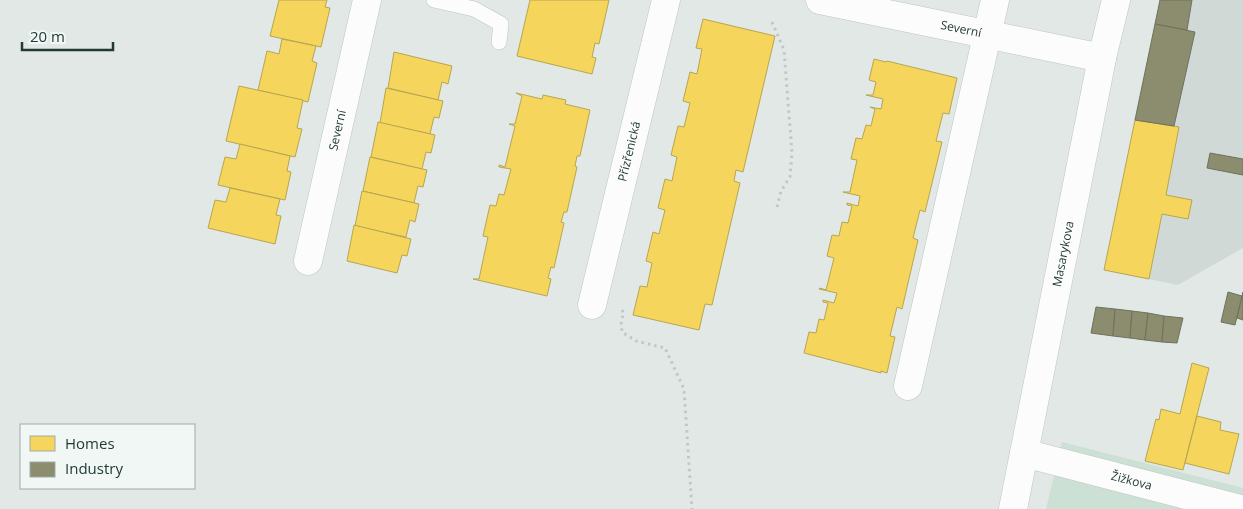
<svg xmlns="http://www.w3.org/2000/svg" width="1243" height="509" viewBox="0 0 1243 509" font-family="'Open Sans',sans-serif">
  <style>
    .built { fill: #d1d9d6 }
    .green { fill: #cce0d5 }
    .homes { fill: #f6d55c; stroke: #b6a651 }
    .industry { fill: #8c8c6e; stroke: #6c735e }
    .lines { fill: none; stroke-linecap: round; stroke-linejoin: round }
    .service-casing { stroke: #bfc5c3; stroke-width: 16 }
    .minor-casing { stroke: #bfc5c3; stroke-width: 29 }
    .tertiary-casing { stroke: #bfc5c3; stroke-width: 29 }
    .path { stroke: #c0c8c7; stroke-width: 3; stroke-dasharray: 2.5 4; stroke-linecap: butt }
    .service { stroke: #fbfcfb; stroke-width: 15 }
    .minor { stroke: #fbfcfb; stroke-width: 28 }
    .tertiary { stroke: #fbfcfb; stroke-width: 28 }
    .labels { text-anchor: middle; stroke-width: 5; stroke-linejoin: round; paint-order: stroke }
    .street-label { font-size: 12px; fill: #223a37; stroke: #f0f7f5 }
  </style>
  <rect width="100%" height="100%" fill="#e2e8e6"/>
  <path class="built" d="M1160 0H1243V248L1178 285 1104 270Z"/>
  <path class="green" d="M1062 442 1243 488V509H1046Z"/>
  <g class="homes">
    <path d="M279 0H327L325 7 330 8 321 47 270 36Z"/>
    <path d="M530 0H609L599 44 595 43 592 57 596 58 592 74 517 56Z"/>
    <path d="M703 19 775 36 743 172 736 170 734 181 740 183 712 305 705 304 699 330 633 315 640 286 647 287 652 263 646 261 653 232 659 234 665 210 658 208 665 179 672 181 677 157 671 155 678 126 684 127 690 103 683 101 690 72 697 74 702 49 696 48Z"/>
    <path d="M282 39 316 46 312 61 317 63 308 102 258 90 267 51 279 54Z"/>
    <path d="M394 52 452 66 448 84 442 82 438 100 388 88Z"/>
    <path d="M874 59 886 62 887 61 957 78 949 114 943 113 936 141 942 142 925 212 920 210 913 238 918 240 902 309 897 307 890 336 895 337 887 373 881 371V373L804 353 809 332 816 333 819 319 824 320 828 303 823 302V300L834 303 837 293 819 289 820 288 826 290 834 258 827 256 832 235 839 236 842 222 848 223 852 206 847 205V203L858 206 860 196 843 192H850L857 160 851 159 856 138 862 139 866 125 871 126 875 109 870 107 881 109 883 99 866 95H873L876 82 869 80Z"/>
    <path d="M239 86 303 100 297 128 302 129 295 157 226 141Z"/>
    <path d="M386 88 443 101 439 118 434 117 430 134 380 123Z"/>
    <path d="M516 93 542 99 543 95 566 100 565 104 590 110 580 156H577L575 166 577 167 567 212H564L561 222 564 223 554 268 551 267 548 278 551 279 547 296 473 279H479L488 237 483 236 490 205 496 206 499 194 504 195 511 169 499 167V165L505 167 515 126 509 124H515L522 96Z"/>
    <path d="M1135 120 1179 127 1166 195 1192 200 1188 219 1162 214 1149 279 1104 270Z"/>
    <path d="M378 122 435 135 431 153 426 152 422 169 371 157Z"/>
    <path d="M240 144 290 156 287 171 291 172 285 200 218 185 225 157 236 159Z"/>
    <path d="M370 157 427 170 423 187 418 186 414 203 363 191Z"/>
    <path d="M230 188 280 199 276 215 281 216 275 244 208 228 215 200 226 202Z"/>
    <path d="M362 191 419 204 415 222 410 220 406 237 355 226Z"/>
    <path d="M354 225 411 239 407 256 402 255 397 273 347 261Z"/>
    <path d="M1192 363 1209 368 1183 470 1145 461 1156 419 1159 420 1161 409 1180 414Z"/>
    <path d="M1197 416 1221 422 1220 430 1239 434 1229 474 1185 463Z"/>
  </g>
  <g class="industry">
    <path d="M1160 0H1192L1187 30 1155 24Z"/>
    <path d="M1155 24 1195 32 1174 126 1135 120Z"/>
    <path d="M1210 153 1243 159V175L1207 168Z"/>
    <path d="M1228 292 1242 296 1235 325 1221 322Z"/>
    <path d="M1243 292V320L1237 318Z"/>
    <path d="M1096 307 1115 309 1113 336 1091 333Z"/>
    <path d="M1115 309 1132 311 1130 338 1113 336Z"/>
    <path d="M1132 311 1148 313 1145 340 1130 338Z"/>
    <path d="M1148 313 1164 316 1162 342 1145 340Z"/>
    <path d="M1164 316 1183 318 1177 343 1162 342Z"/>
  </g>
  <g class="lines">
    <g class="service-casing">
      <path id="service" d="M434 0 474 9 501 24 499 42"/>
    </g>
    <g class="minor-casing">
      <g id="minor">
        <path id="s1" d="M820 0 1102 58"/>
        <path id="s2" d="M308 261 367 0"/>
        <path id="s3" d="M592 305 666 0"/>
        <path d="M908 386 995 0"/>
        <path id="s4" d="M1024 453 1240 509"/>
      </g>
    </g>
    <g class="tertiary-casing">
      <g id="tertiary">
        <path id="s5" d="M1013 509 1102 58 1116 0"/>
      </g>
    </g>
    <g class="path">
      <path d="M772 22 784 50 792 153 790 177 781 191 776 211"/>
      <path d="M622 310 624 313 621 321 622 332 636 341 665 348 684 389 692 509"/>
    </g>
    <use href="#service" class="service"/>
    <use href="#minor" class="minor"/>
    <use href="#tertiary" class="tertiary"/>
  </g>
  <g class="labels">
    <g class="street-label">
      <text dy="4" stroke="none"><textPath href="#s1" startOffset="144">Severní</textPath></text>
      <text dy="4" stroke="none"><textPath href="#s2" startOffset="134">Severní</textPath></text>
      <text dy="4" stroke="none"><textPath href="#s3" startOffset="158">Přízřenická</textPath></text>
      <text dy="4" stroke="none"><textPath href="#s5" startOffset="260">Masarykova</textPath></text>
      <text dy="4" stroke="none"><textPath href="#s4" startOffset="111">Žižkova</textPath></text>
    </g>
  </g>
  <rect x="20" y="424" width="175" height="65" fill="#f0f7f5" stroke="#9eaba9"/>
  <rect x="30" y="436" width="25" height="15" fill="#f6d55c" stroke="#9eaba9"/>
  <text x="65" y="449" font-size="15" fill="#223a37">Homes</text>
  <rect x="30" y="462" width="25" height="15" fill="#8c8c6e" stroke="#9eaba9"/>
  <text x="65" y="474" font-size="15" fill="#223a37">Industry</text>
  <path d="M22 42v8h91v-8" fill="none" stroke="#223a37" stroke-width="2.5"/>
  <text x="30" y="42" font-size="15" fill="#223a37" stroke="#f0f7f5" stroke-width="4" paint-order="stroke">20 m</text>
</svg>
